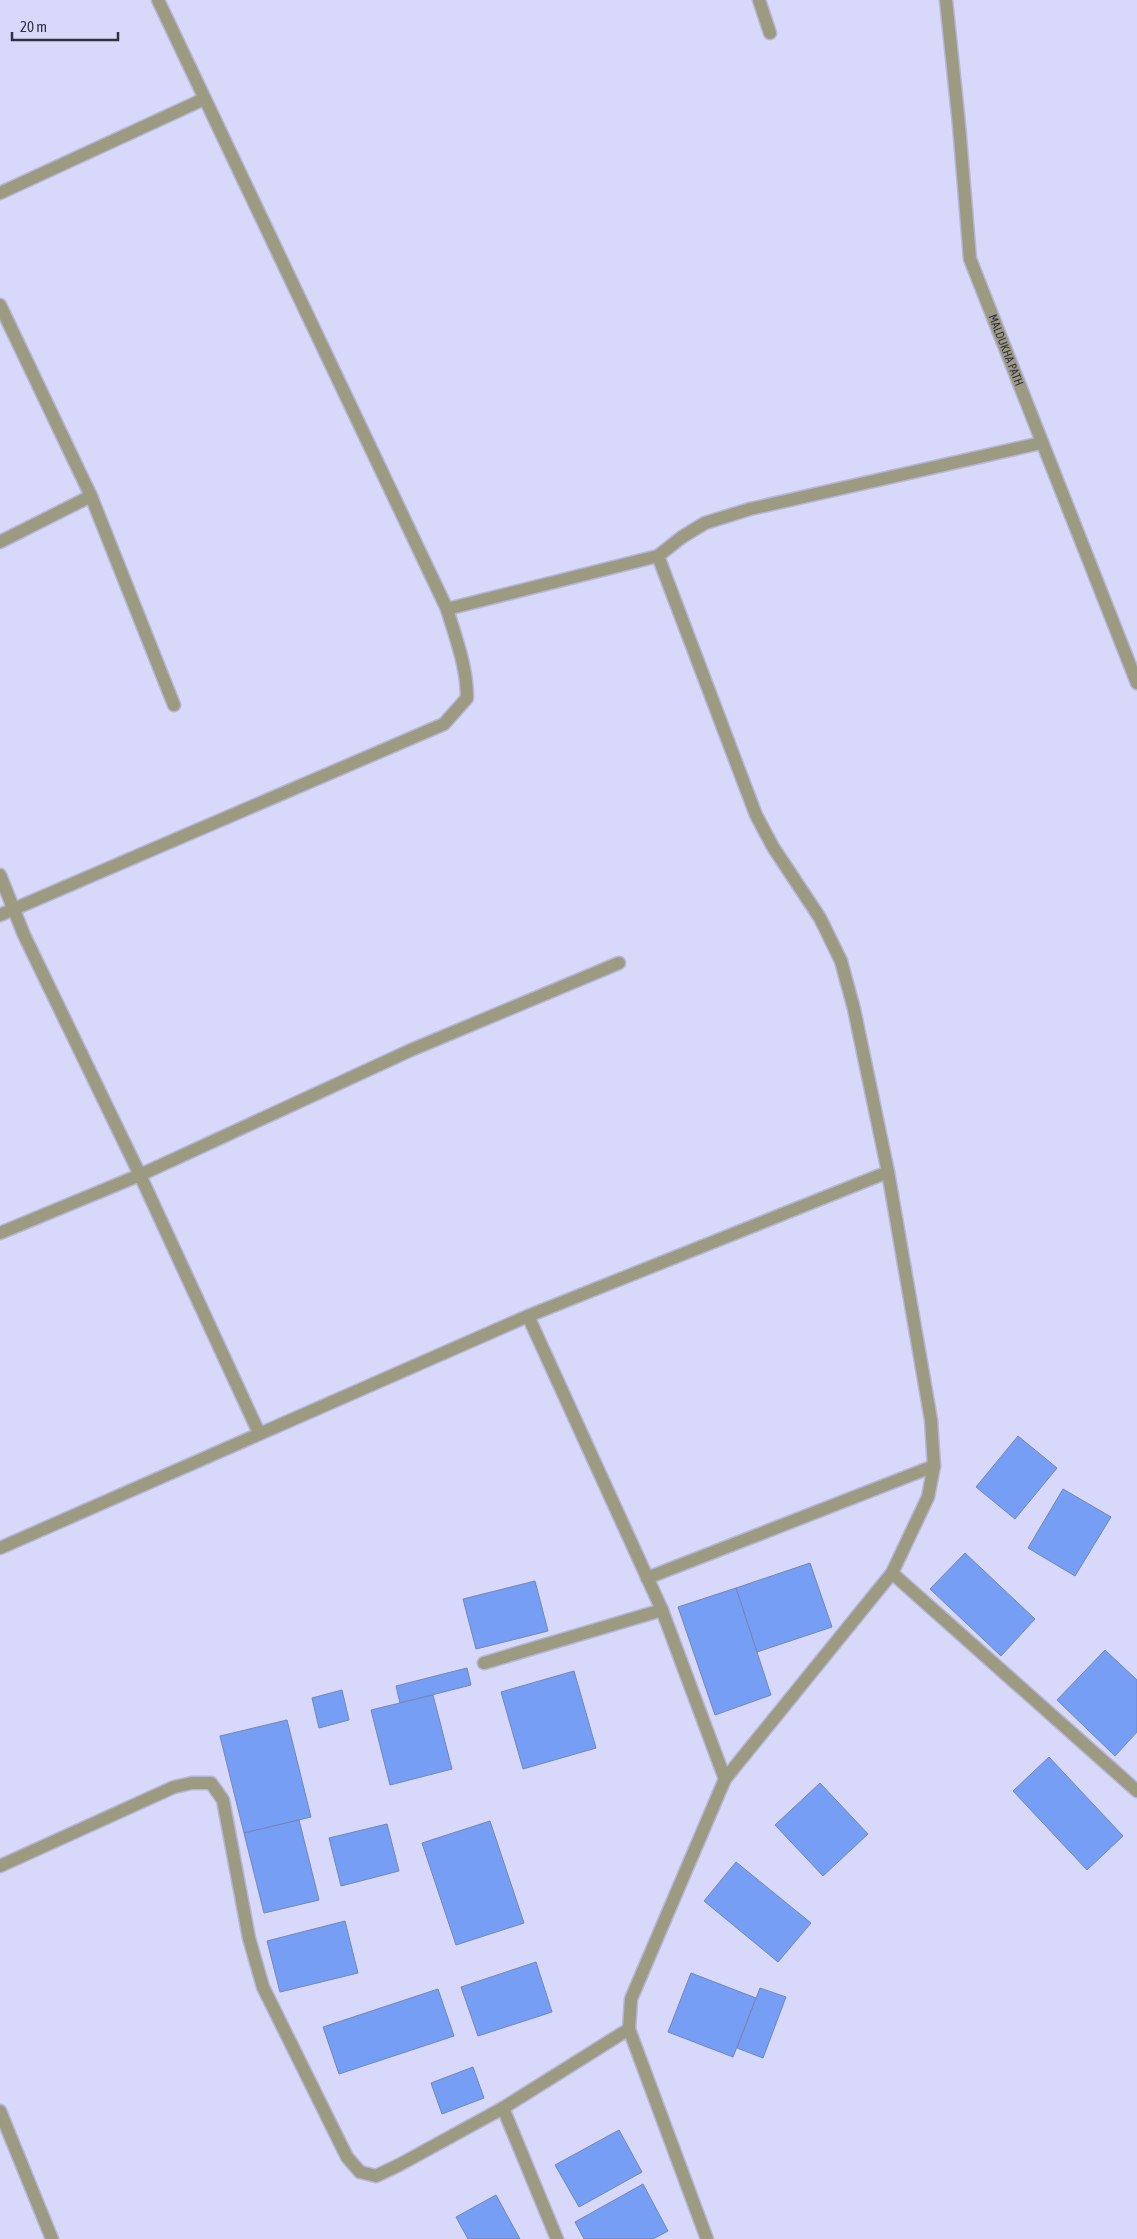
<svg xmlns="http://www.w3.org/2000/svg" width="1137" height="2239" viewBox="0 0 1137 2239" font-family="'Asap Condensed',sans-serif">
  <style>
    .building { fill: #769ef4; stroke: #7087b8 }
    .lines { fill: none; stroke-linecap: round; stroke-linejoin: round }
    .street-casing { stroke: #b6b6d6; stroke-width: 15 }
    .street { stroke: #9c9b82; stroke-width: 12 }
    .labels { text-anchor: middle; stroke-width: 4; stroke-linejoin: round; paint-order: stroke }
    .street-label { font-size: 12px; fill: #303046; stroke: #d7d8fa }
  </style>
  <rect width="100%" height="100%" fill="#d7d8fa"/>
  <g class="building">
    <path d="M1018 1436 1057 1468 1015 1519 976 1487Z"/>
    <path d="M1063 1489 1111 1517 1075 1576 1028 1548Z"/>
    <path d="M965 1553 1035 1619 1001 1656 930 1589Z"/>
    <path d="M810 1563 832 1627 757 1652 736 1588Z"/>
    <path d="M535 1581 548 1631 476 1649 463 1599Z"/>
    <path d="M736 1588 771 1695 715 1715 678 1607Z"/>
    <path d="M1105 1650 1137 1680V1732L1115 1756 1057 1700Z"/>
    <path d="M467 1668 471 1685 400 1703 396 1686Z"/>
    <path d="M574 1671 596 1748 523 1769 501 1692Z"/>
    <path d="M342 1690 349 1720 319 1728 312 1698Z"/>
    <path d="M433 1695 452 1769 390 1785 371 1710Z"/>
    <path d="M287 1720 311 1817 244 1833 220 1736Z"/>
    <path d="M1049 1757 1123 1836 1087 1870 1013 1791Z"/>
    <path d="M820 1783 868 1834 823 1876 775 1825Z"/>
    <path d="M299 1820 319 1900 264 1913 244 1833Z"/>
    <path d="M490 1821 524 1923 456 1945 422 1843Z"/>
    <path d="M387 1824 399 1871 341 1886 329 1838Z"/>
    <path d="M736 1862 811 1923 778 1962 704 1901Z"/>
    <path d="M345 1921 358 1973 280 1992 267 1941Z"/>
    <path d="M536 1962 552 2012 478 2036 461 1987Z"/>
    <path d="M691 1973 756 1998 733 2057 668 2032Z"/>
    <path d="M760 1988 786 1997 763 2058 737 2048Z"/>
    <path d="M438 1989 454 2036 339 2074 323 2027Z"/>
    <path d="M473 2067 484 2098 442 2114 431 2083Z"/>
    <path d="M619 2130 642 2172 579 2207 555 2165Z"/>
    <path d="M643 2184 668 2231 653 2239H584L575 2222Z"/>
    <path d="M496 2195 520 2239H468L456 2217Z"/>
  </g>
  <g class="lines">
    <g class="street-casing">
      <g id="street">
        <path d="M759 0 770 33"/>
        <path id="s1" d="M946 0 959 125 970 259 1137 683"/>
        <path d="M0 193 204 99"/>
        <path d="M0 305 91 496 174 705"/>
        <path d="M0 542 91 496"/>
        <path d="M447 609 658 556 682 537 705 523 750 509 1041 443"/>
        <path d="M0 875 24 935 140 1175 259 1433"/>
        <path d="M0 915 444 724 467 698C467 667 456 639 447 609L158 0"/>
        <path d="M0 1233 140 1175 411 1050 619 963"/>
        <path d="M528 1316 662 1610 725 1779"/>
        <path d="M0 1548 528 1316 888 1172 854 1009 841 961 820 918 773 847 756 815 658 556"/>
        <path d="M892 1573 1137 1791"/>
        <path d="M647 1578 934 1466"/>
        <path d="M484 1663 662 1610"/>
        <path d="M0 1866 174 1787 192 1783H211L223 1800 249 1938 263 1987 347 2157 360 2172 376 2176 399 2165 503 2108 629 2029"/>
        <path d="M503 2108 557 2239"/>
        <path d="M0 2111 52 2239"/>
        <path d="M707 2239 629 2029 631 1999 725 1779 892 1573 928 1497 934 1466 931 1420 888 1172"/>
      </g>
    </g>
    <use href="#street" class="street"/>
  </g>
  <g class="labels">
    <g class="street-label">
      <text dy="4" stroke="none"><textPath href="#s1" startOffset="358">MALDUKHA PATH</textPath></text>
    </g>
  </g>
  <path d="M12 32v8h106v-8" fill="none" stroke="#303046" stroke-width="2.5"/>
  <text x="20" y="32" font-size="15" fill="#303046" stroke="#d7d8fa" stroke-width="4" paint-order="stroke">20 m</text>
</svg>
